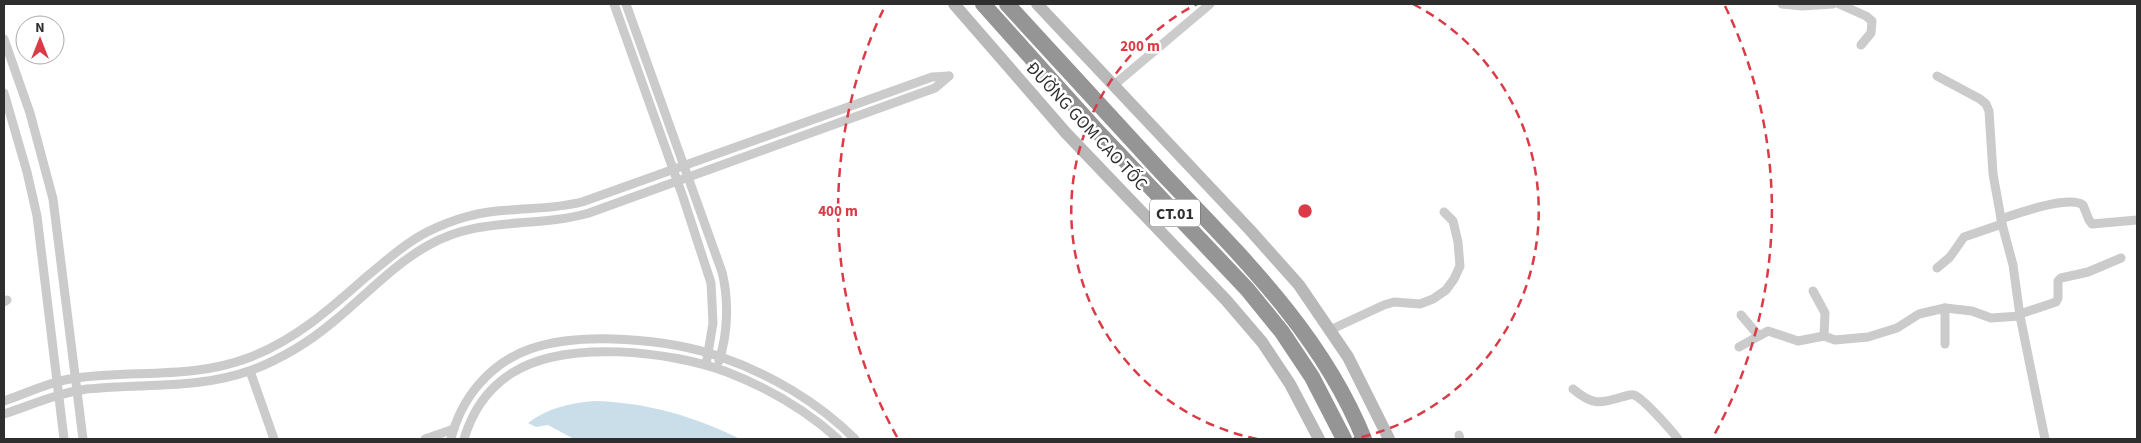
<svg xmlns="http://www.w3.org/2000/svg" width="2141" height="443" viewBox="0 0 2141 443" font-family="'Source Sans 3',sans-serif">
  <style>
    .water { fill: #cadeea }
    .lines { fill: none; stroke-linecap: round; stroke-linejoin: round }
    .minor { stroke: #cbcbcb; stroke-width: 9 }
    .secondary { stroke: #b8b8b8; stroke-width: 12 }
    .motorway { stroke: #959595; stroke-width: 16 }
    .ring { fill: none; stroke: #db3a47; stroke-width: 2.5; stroke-dasharray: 9 6 }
    .labels { text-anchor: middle; stroke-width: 5; stroke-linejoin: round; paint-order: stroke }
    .shield { fill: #fff; stroke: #6d6d6d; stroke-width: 1 }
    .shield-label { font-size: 16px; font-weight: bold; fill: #2e2e2e }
    .street-label { font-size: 18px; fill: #2e2e2e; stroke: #fff }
    .centre { fill: #db3a47; stroke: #fff; stroke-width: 2.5 }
    .ring-label { font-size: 15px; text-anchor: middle; font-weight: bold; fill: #db3a47; stroke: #fff; stroke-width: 5; stroke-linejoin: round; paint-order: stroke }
  </style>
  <rect width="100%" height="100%" fill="#fff"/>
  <path class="water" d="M594 401C645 402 694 416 740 439H574L548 425 536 427 528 423C548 408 569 403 594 401Z"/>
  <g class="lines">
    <g class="minor">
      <path d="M614 4 683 197 711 283 713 323 706 365"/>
      <path d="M626 4 722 272C729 300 728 333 719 361"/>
      <path d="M1782 4 1802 6 1833 4"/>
      <path d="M1839 4 1866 16 1872 21 1871 33 1861 45"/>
      <path d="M4 39 30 113 53 199 83 439"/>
      <path d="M1937 76 1980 99 1986 104 1989 111 1993 174 2002 224 2013 265 2020 316 2045 439"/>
      <path d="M1114 85 1210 4"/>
      <path d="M4 93 27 172 37 216 64 439"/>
      <path d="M2001 219C2019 213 2068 195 2083 205L2089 220 2092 224 2137 220"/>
      <path d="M1937 268 1950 257 1964 237 2002 224"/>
      <path d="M1813 291 1825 313 1824 336"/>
      <path d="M4 302 7 300"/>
      <path d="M2020 314 2056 302 2058 298V281L2061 278 2088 272 2121 258"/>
      <path d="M1741 315 1758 335"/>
      <path d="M1330 330 1384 305 1394 302 1420 304 1433 299 1446 290 1454 279 1460 266 1458 242 1453 221 1444 212"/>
      <path d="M1945 344V308"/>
      <path d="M1739 347 1768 331 1798 341 1824 336 1835 340 1868 337 1897 328 1919 314 1945 308 1972 311 1991 318 2020 316"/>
      <path d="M250 371 274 439"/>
      <path d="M1573 389C1592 405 1599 404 1622 397 1626 396 1630 394 1634 395 1643 398 1672 431 1678 439"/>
      <path d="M4 401C27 393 51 381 76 378 134 370 193 379 248 358 294 341 330 309 366 277 386 261 404 244 427 232 453 219 481 211 510 210 535 208 558 208 582 202L932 77 949 76"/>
      <path d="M4 414C31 405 58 393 87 389 145 383 196 390 252 370 281 359 309 342 333 322 364 297 392 266 427 246 481 215 533 229 589 213L935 88 949 76"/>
      <path d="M1459 435 1460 439"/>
      <path d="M425 439 454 429"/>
      <path d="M451 439C461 398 490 363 530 349 582 331 669 339 721 357 770 374 818 402 855 439"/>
      <path d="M464 439C472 412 488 388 512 373 565 339 671 351 727 372 768 388 806 410 838 439"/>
    </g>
    <g class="secondary">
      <path d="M954 4 1066 133 1226 300 1262 342 1290 384 1319 439"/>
      <path d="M1037 4 1250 230 1299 285 1348 357 1389 439"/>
    </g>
    <g class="motorway">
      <path d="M983 4 1099 133 1247 289 1282 332 1312 377 1344 439"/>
      <path d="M1007 4C1059 61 1111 118 1164 175 1240 255 1322 334 1364 439"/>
    </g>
  </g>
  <g class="ring">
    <path d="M1257 439A233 233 0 0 1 1197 4M1413 4A233 233 0 0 1 1353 439"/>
    <path d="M897 437A467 467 0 0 1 885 6M1725 6A467 467 0 0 1 1713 437"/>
  </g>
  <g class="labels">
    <rect class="shield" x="1150" y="199.5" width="50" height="27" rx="4"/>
    <g class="shield-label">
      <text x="1175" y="219">CT.01</text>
    </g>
    <g class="street-label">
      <text transform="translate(1087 126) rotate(47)" y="6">ĐƯỜNG GOM CAO TỐC</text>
    </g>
  </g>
  <circle cx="1305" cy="211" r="8" class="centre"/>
  <g class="ring-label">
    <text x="1140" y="51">200 m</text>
    <text x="838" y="216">400 m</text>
  </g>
  <rect width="2141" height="443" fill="none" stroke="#2e2e2e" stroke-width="10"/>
  <g transform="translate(40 40)"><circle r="24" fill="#ffffff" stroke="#ababab"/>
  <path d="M0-4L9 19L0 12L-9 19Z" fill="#db3a47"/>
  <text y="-8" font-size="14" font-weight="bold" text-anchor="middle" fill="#2e2e2e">N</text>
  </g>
</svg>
